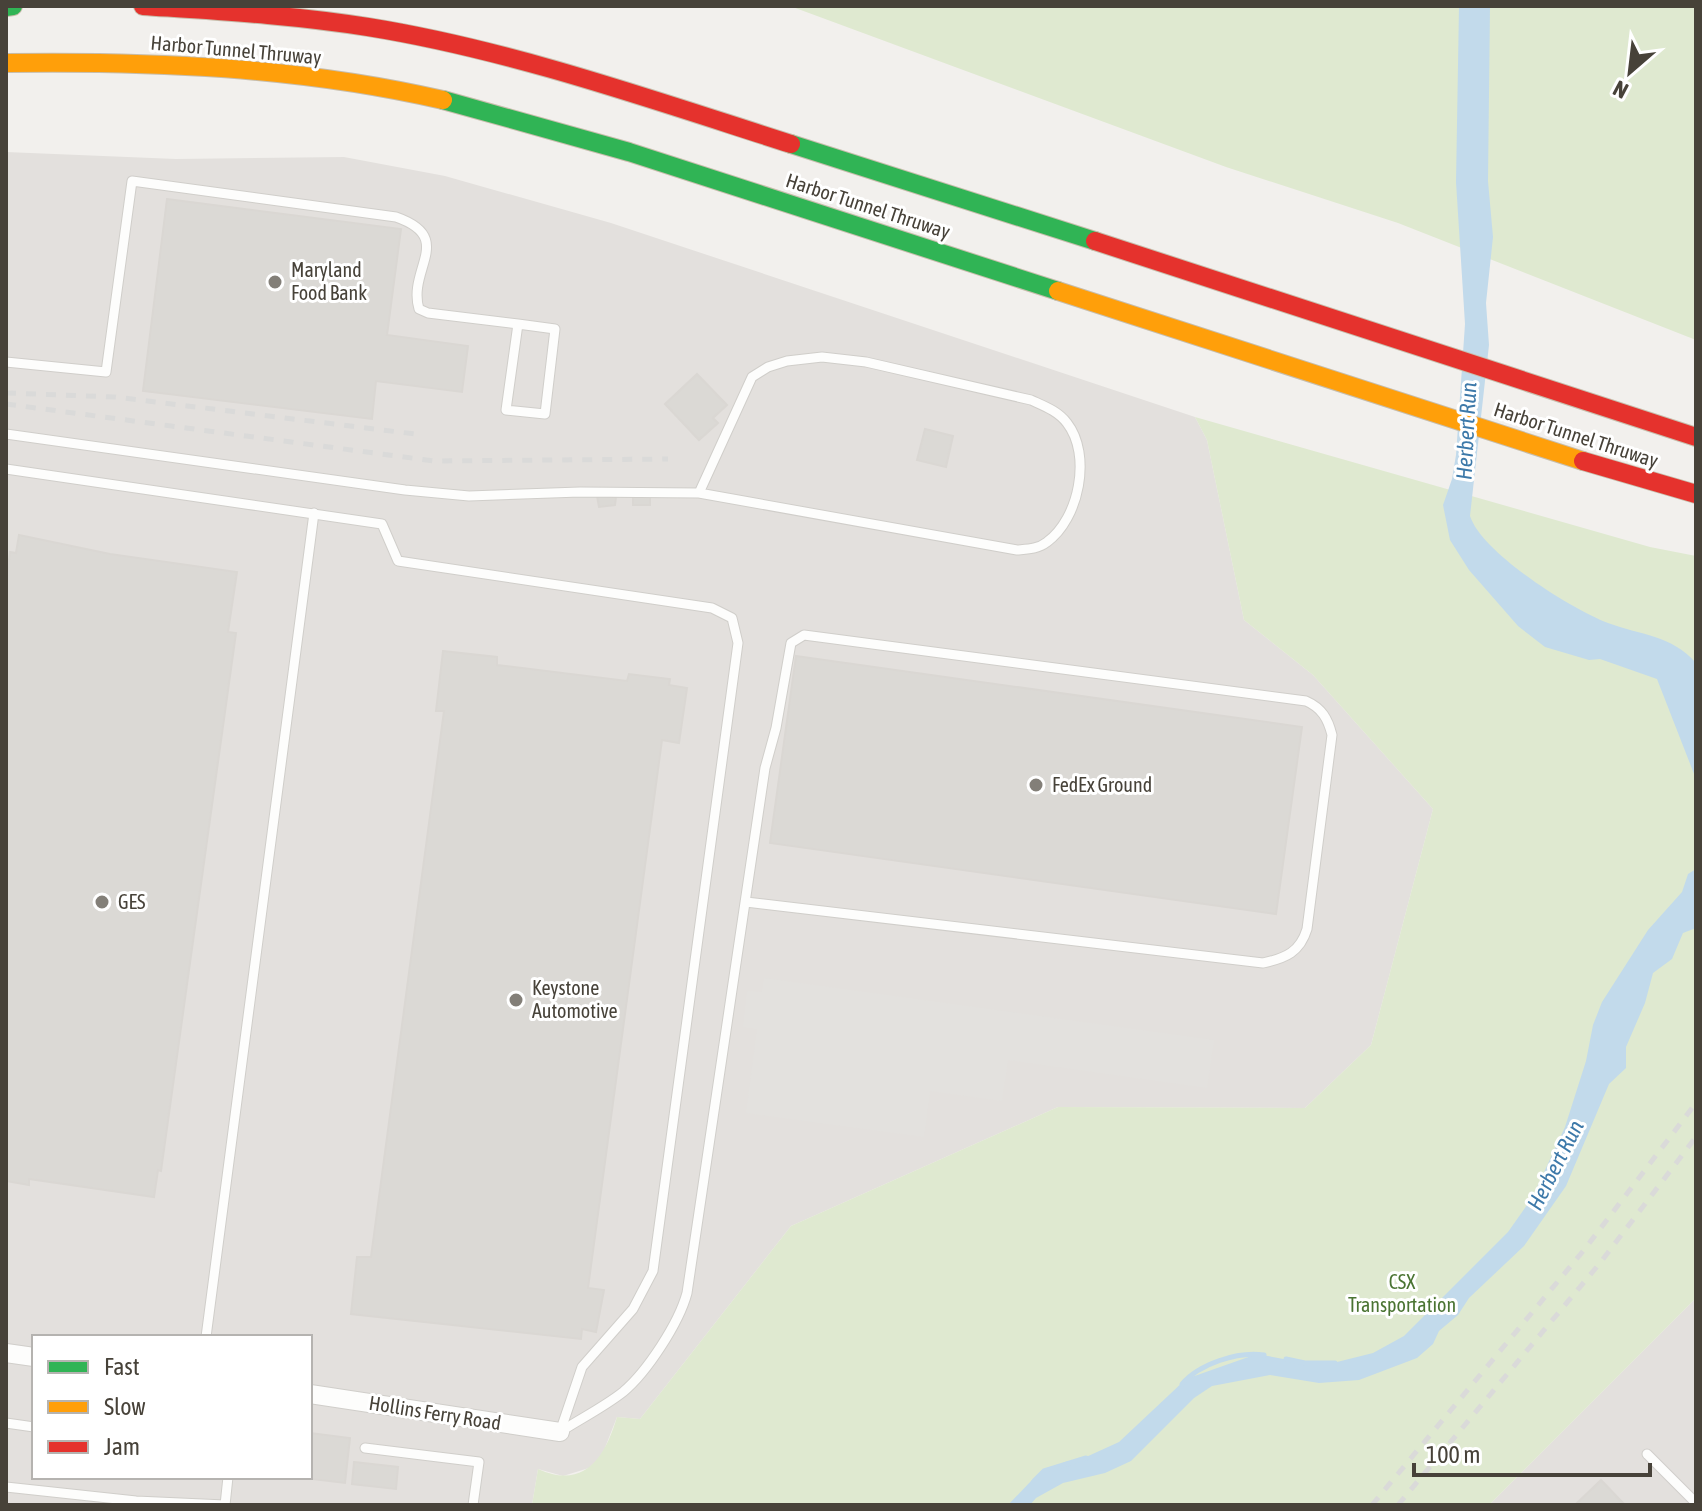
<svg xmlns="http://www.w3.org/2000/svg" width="1702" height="1511" viewBox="0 0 1702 1511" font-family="'Asap Condensed',sans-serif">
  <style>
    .industrial { fill: #e3e0dd; fill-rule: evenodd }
    .green { fill: #dfe9d0 }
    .parking { fill: #e3e1de }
    .water { fill: #c2daeb }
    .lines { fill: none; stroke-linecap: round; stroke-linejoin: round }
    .stream { stroke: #c2daeb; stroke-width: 5 }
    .building { fill: #dbd9d5; stroke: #dad7d3; stroke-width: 2 }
    .lane-casing { stroke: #d0ceca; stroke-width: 11 }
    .street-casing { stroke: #d0ceca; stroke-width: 20 }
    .fast-casing { stroke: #c7bdab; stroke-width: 20 }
    .slow-casing { stroke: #c7bdab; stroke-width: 20 }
    .jam-casing { stroke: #c7bdab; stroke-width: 20 }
    .lane { stroke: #fdfdfc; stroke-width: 9 }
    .street { stroke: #fdfdfc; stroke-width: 18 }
    .fast { stroke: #30b455; stroke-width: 18 }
    .slow { stroke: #ff9f0a; stroke-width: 18 }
    .jam { stroke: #e5322d; stroke-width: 18 }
    .rail { stroke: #dadad9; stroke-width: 5; stroke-dasharray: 10 10; stroke-linecap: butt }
    .poi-dot { fill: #837f78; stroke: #fff; stroke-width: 3 }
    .labels { text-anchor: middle; stroke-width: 6; stroke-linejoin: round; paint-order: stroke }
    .street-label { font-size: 20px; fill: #474239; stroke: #fff }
    .poi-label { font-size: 20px; fill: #474239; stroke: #fff; text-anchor: start }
    .park-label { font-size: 20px; fill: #4a7432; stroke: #fff }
    .water-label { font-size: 22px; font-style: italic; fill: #3d79a9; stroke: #fff }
  </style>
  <rect width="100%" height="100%" fill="#f2f0ed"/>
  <g class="industrial">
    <path d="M6 152 176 159 344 157 445 176 611 223 1195 417 1207 440 1244 620 1313 675 1433 809 1371 1045 1305 1108 1058 1107 791 1226 640 1419 617 1417 601 1458 589 1468 563 1476 538 1469 532 1505H6ZM34 1337H310V1477H34Z"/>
    <path d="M1696 1298V1505H1489Z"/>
  </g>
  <g class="green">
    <path d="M790 6H1696V340L1398 223 1226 167Z"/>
    <path d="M1195 417 1650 547 1696 556V1298L1489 1505H532L538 1469C585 1490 605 1457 617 1417L640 1419 791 1226 1058 1107 1305 1108 1371 1045 1433 809 1313 675 1244 620 1207 440Z"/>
  </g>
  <path class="parking" d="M764 978 1214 1040 1207 1088 1008 1060 1002 1101 930 1091 924 1137 746 1113 757 1029 743 1027 747 991 762 992Z"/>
  <g class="water">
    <path d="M1459 6H1490L1488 181 1493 237 1486 303 1489 345 1470 516C1482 553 1571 609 1608 623 1640 635 1672 635 1696 663V779L1657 679 1600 659 1589 660 1545 647 1518 626 1469 570 1450 540 1443 505 1452 479 1456 455 1465 324 1456 182Z"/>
    <path d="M1696 869V928L1683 933 1672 959 1653 973 1645 1003 1626 1047V1068L1609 1084 1566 1186 1524 1246 1469 1298 1458 1315 1439 1331 1433 1344 1417 1358 1359 1380 1319 1383 1270 1375 1212 1386 1194 1398 1131 1461 1105 1473 1063 1483 1036 1498 1030 1505H1008L1032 1480 1065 1462 1086 1457 1119 1442 1186 1379 1257 1354 1305 1363 1337 1362 1373 1353 1404 1336 1508 1232 1532 1198 1565 1127 1586 1061 1593 1025 1602 1002 1648 930 1682 892 1688 874Z"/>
  </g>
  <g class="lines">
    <g class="stream">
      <path d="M1286 1359 1305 1363H1335"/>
      <path d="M1182 1384C1199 1364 1238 1351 1264 1355"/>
      <path d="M1034 1481 1044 1471 1086 1458"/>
    </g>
  </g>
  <g class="building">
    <path d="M167 199 401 229 387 335 468 346 462 392 376 381 372 419 143 391Z"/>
    <path d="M697 374 727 405 713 418 718 423 699 440 665 404Z"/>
    <path d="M925 429 953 436 946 467 917 460Z"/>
    <rect x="633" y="495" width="17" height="10"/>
    <path d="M597 496 616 497 615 505 599 507Z"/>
    <path d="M19 535 110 554 237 572 228 632 236 633 161 1171 158 1170 154 1197 29 1179V1185L6 1181V584L10 552 16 553Z"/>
    <path d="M443 651 497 657V665L627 681 629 674 670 679 669 685 687 688 679 743 662 740 588 1288 604 1290 596 1332 582 1329 581 1339 351 1314 357 1257H371L444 711H436Z"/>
    <path d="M796 656 1302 727 1276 914 770 843Z"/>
    <path d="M310 1433 350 1438 345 1483 296 1477H310Z"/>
    <path d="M354 1462 398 1467 396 1489 352 1484Z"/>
    <path d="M1601 1480 1625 1505H1575Z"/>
  </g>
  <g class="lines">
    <g class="lane-casing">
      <g id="lane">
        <path d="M6 362 106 372 132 181 396 217C456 238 407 269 419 309L428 313 518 324 506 410 545 414 555 329 518 324"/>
        <path d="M6 434 405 490 469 496 580 492 699 493 1017 550C1028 549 1038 549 1047 542 1079 519 1092 455 1067 423 1058 411 1044 406 1031 400L866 362 822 357 787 361 768 367 752 377 699 493"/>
        <path d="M6 469 382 524 398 561 712 608 732 618 738 643 653 1271 633 1309 582 1367 560 1432"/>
        <path d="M206 1337 314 513"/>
        <path d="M6 1423 34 1427"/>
        <path d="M560 1432C580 1419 604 1407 623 1392 647 1372 679 1323 687 1293L765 768 776 728 791 643 804 635 1306 701C1322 708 1328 719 1332 735L1307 929C1300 952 1286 958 1263 963L746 902"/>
        <path d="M365 1448 479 1462 473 1505"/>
        <path d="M1647 1454 1696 1503"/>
        <path d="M6 1487 136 1501 225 1505"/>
        <path d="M225 1505 228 1477"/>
      </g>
    </g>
    <g class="street-casing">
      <g id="street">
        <path d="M6 1353 34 1357"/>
        <path d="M310 1394 560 1432"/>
      </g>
    </g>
    <g class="fast-casing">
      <g id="fast">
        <path d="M6 7 13 6"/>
        <path d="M443 100 629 152 1058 291"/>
        <path d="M791 144 1095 241"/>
      </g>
    </g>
    <g class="slow-casing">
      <g id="slow">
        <path d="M6 63C152 61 300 67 443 100"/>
        <path d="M1058 291 1583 461"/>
      </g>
    </g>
    <g class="jam-casing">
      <g id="jam">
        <path d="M143 6C218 11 293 15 368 27 511 50 653 100 791 144"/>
        <path d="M1095 241 1696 437"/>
        <path d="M1583 461 1696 494"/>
      </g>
    </g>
    <use href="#lane" class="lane"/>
    <use href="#street" class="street"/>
    <use href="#fast" class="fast"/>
    <use href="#slow" class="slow"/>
    <use href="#jam" class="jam"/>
    <g class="rail">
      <path d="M6 393 115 397 415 434"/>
      <path d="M6 404 434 461 668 459"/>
      <path d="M1372 1505 1584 1250 1696 1103"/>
      <path d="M1398 1505 1600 1263 1696 1137"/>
    </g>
  </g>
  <g class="poi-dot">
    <circle cx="275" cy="282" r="8"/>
    <circle cx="1036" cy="785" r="8"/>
    <circle cx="102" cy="902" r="8"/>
    <circle cx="516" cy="1000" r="8"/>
  </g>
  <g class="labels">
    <g class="street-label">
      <text transform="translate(236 50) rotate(5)" y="7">Harbor Tunnel Thruway</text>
      <text transform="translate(868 206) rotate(18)" y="7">Harbor Tunnel Thruway</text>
      <text transform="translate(1576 435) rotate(18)" y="7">Harbor Tunnel Thruway</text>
      <text transform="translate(435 1413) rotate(9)" y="7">Hollins Ferry Road</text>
    </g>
    <g class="poi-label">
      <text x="291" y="277">Maryland<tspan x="291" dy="23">Food Bank</tspan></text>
      <text x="1052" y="792">FedEx Ground</text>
      <text x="118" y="909">GES</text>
      <text x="532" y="995">Keystone<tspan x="532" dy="23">Automotive</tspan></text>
    </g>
    <g class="park-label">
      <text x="1402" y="1289">CSX<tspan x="1402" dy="23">Transportation</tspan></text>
    </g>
    <g class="water-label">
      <text transform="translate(1466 431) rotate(-87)" y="8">Herbert Run</text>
      <text transform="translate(1555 1165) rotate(-63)" y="8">Herbert Run</text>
    </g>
  </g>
  <rect width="1702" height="1511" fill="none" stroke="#474239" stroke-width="16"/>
  <rect x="32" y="1335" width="280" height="144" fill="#ffffff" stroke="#b5b3b0" stroke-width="2"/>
  <rect x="48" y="1361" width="40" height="12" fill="#30b455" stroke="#b5b3b0" stroke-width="2"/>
  <text x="104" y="1375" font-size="24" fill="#474239">Fast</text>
  <rect x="48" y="1401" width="40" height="12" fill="#ff9f0a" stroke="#b5b3b0" stroke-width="2"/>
  <text x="104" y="1415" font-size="24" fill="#474239">Slow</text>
  <rect x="48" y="1441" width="40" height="12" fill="#e5322d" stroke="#b5b3b0" stroke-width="2"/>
  <text x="104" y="1455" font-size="24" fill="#474239">Jam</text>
  <g transform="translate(1630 72) rotate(208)" stroke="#ffffff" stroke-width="6" paint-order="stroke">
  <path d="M0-6L14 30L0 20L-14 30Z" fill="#474239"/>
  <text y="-12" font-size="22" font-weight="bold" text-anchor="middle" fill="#474239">N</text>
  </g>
  <path d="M1414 1463v12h236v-12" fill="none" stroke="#474239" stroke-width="4"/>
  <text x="1426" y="1463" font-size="24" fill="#474239" stroke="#ffffff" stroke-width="6" paint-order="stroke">100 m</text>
</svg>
